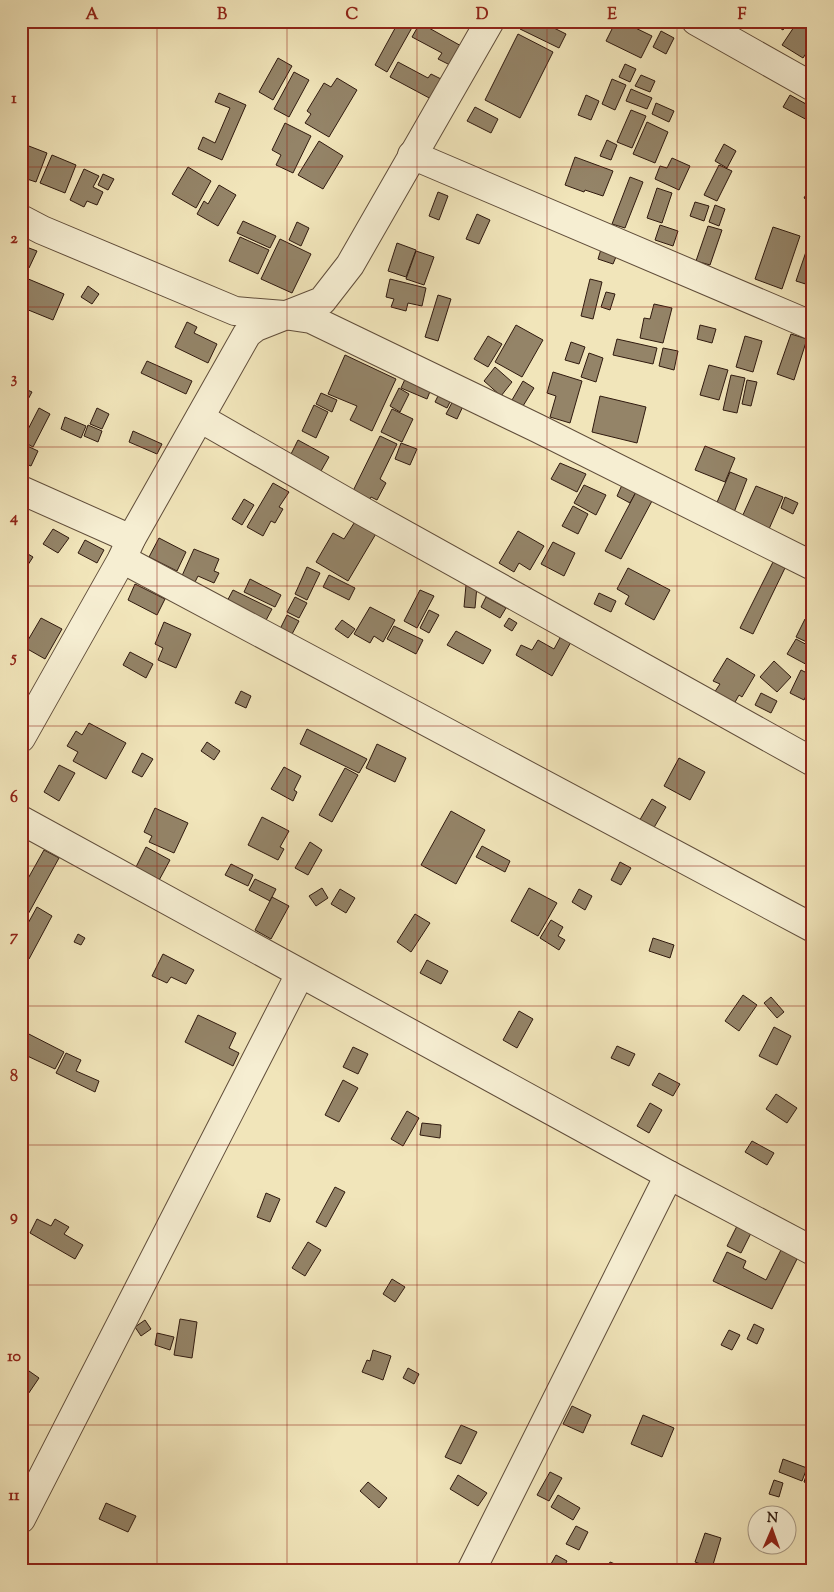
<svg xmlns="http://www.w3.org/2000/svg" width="834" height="1592" viewBox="0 0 834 1592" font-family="'Sorts Mill Goudy',serif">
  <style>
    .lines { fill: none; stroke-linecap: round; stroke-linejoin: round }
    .stream { stroke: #7c6a53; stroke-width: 8 }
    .building { fill: #948468; stroke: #301a0f }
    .minor-casing { stroke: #604d3a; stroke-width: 30 }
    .minor { stroke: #f6eed2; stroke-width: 28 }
    .grid { fill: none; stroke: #8f2418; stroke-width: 1; stroke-opacity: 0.55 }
    .neatline { fill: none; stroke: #8f2418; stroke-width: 2 }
    .grid-label { font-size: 16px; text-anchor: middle; font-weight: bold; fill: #8f2418 }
  </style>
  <rect width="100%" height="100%" fill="#f1e5ba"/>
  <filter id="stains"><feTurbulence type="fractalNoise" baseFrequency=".004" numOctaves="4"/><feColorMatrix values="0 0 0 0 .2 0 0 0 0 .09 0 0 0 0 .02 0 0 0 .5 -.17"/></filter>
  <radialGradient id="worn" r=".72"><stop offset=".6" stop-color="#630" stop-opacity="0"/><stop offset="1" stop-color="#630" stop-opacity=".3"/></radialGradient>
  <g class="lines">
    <path class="stream" d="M21 1570 27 1571"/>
  </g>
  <g class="building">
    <path d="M399 21H409L414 24 387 72 375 65Z"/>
    <path d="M524 21H540L566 34 559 48 520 29Z"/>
    <path d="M616 21H621L652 36 641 58 606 41Z"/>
    <path d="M769 21H789L783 30Z"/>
    <path d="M798 21H813V43L803 58 782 45Z"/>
    <path d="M420 23 463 47 452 66 438 59 442 53 412 37Z"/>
    <path d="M661 31 674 38 666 54 653 47Z"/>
    <path d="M518 34 553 52 520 118 485 100Z"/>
    <path d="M278 58 292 66 273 100 259 92Z"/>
    <path d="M398 62 428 78 431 74 443 80 433 100 390 77Z"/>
    <path d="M625 64 636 69 630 82 619 77Z"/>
    <path d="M294 72 309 80 289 117 274 109Z"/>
    <path d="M641 75 655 81 650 92 635 86Z"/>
    <path d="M337 78 357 90 329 137 305 123 311 114 307 111 324 83 331 87Z"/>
    <path d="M612 79 626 85 615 110 602 104Z"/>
    <path d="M631 89 652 98 647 109 626 101Z"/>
    <path d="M219 93 246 105 222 160 198 149 203 137 215 143 230 108 215 102Z"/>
    <path d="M586 95 599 101 591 120 578 115Z"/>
    <path d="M790 95 813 108V115L809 121 783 107Z"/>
    <path d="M656 103 674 111 669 122 652 114Z"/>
    <path d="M475 107 498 119 491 133 467 121Z"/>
    <path d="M631 110 646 116 632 148 617 142Z"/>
    <path d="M647 122 668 132 655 163 633 154Z"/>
    <path d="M285 123 311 136 293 173 276 165 281 155 272 150Z"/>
    <path d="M607 140 617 145 611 160 600 156Z"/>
    <path d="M319 141 343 156 323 189 298 175Z"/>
    <path d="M21 143 47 153 36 182 21 177Z"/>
    <path d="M724 144 736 151 727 168 715 161Z"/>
    <path d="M52 155 76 165 65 193 40 183Z"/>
    <path d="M575 157 613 171 603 196 585 190 584 192 565 185Z"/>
    <path d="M672 158 690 166 679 190 655 179 660 166 667 168Z"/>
    <path d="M719 165 732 171 717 201 704 195Z"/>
    <path d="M188 167 211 181 196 208 172 194Z"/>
    <path d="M84 169 99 176 93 187 103 192 97 205 87 201 84 207 70 200Z"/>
    <path d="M103 174 114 179 108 190 98 185Z"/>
    <path d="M630 177 643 182 625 228 612 224Z"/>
    <path d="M219 185 236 195 218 226 197 214 204 201 208 204Z"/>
    <path d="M811 186 813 187V203L804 198Z"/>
    <path d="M657 188 672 193 662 223 647 218Z"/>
    <path d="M438 192 448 196 439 220 429 216Z"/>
    <path d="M695 202 709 206 704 221 690 216Z"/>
    <path d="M715 205 725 209 719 226 709 222Z"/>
    <path d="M477 214 490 220 479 244 466 239Z"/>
    <path d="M243 221 276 236 270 248 237 233Z"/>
    <path d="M297 222 309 228 301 246 289 240Z"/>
    <path d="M660 225 678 231 673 246 655 240Z"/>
    <path d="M708 226 722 230 710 265 696 261Z"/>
    <path d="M773 227 800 236 782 289 755 279Z"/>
    <path d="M240 237 269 250 258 274 229 261Z"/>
    <path d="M280 239 311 254 292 293 261 279Z"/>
    <path d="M397 243 416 250 406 277 388 271Z"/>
    <path d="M809 243 813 244 812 286 796 281Z"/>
    <path d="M21 245 37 251 29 268 21 264Z"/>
    <path d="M602 246 618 252 613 264 598 259Z"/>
    <path d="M416 251 434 257 424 285 406 279Z"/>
    <path d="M21 268 26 270 23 278 21 277Z"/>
    <path d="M26 278 64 294 53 320 21 307V290Z"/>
    <path d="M390 279 426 288 422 306 408 303 406 311 391 307 394 299 386 297Z"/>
    <path d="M590 279 602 282 593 319 581 316Z"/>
    <path d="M88 286 99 294 92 304 81 297Z"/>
    <path d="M606 292 615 294 610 310 601 307Z"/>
    <path d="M438 295 451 299 438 341 425 337Z"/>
    <path d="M654 304 672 308 663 343 640 338 644 318 650 319Z"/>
    <path d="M187 322 197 327 194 333 217 344 208 363 175 347Z"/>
    <path d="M516 325 543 340 522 377 495 362Z"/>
    <path d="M700 325 716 329 712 343 697 339Z"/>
    <path d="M791 334 807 339 794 380 777 374Z"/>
    <path d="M488 336 502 344 488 367 474 359Z"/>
    <path d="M745 336 762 341 753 372 736 367Z"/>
    <path d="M617 339 657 348 653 364 613 355Z"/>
    <path d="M571 342 585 347 579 364 565 360Z"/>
    <path d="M663 348 678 351 674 370 659 366Z"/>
    <path d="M589 353 603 358 596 382 581 377Z"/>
    <path d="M345 355 396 379 372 431 350 420 357 406 328 394Z"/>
    <path d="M147 361 192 381 186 394 141 373Z"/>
    <path d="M709 365 728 370 719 400 700 395Z"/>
    <path d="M495 367 512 382 501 396 484 381Z"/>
    <path d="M553 372 582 381 570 423 550 417 556 396 547 393Z"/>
    <path d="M731 375 745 378 737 413 723 410Z"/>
    <path d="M406 377 431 389 427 399 401 388Z"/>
    <path d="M747 380 757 382 751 406 742 404Z"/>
    <path d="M523 381 534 388 523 406 512 400Z"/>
    <path d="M21 387 32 392 25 405 21 403Z"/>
    <path d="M399 388 409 394 400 412 390 406Z"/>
    <path d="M441 390 453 396 447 408 435 402Z"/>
    <path d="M321 393 337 400 332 412 316 404Z"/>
    <path d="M600 396 646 407 637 443 592 432Z"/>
    <path d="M455 397 465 402 457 419 446 414Z"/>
    <path d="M314 405 328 412 316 438 302 431Z"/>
    <path d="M39 408 50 414 33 447 22 441Z"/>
    <path d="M97 408 109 414 102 429 90 424Z"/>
    <path d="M392 409 413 419 402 442 381 432Z"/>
    <path d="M65 417 86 426 81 438 61 429Z"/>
    <path d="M88 425 102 431 98 442 84 436Z"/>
    <path d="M133 431 162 444 157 454 129 442Z"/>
    <path d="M380 436 397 444 380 479 386 483 377 500 371 497 368 503 351 495Z"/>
    <path d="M298 440 329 457 321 471 291 454Z"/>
    <path d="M21 443 38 451 31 466 24 463 21 468Z"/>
    <path d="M401 443 417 449 410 465 395 459Z"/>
    <path d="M705 446 735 458 725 482 695 470Z"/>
    <path d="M560 463 586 474 577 492 551 479Z"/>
    <path d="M730 472 747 479 733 515 715 507Z"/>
    <path d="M273 483 289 492 279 507 283 509 275 523 271 521 263 536 247 527Z"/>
    <path d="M584 485 606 495 596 515 574 503Z"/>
    <path d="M622 485 636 492 630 503 617 496Z"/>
    <path d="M756 486 783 497 769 529 742 517Z"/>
    <path d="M636 492 652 501 621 559 605 551Z"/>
    <path d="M785 497 798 503 793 514 781 508Z"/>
    <path d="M244 499 254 505 242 525 232 519Z"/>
    <path d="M573 506 588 514 578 534 562 526Z"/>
    <path d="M356 520 377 532 348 581 316 562 333 533 344 539Z"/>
    <path d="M53 529 69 538 58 553 43 544Z"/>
    <path d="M518 531 544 546 530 570 519 563 514 572 499 563Z"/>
    <path d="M159 538 186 552 177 571 149 557Z"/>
    <path d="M85 540 104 550 97 563 78 553Z"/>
    <path d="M553 542 575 553 564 576 541 564Z"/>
    <path d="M194 549 219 559 214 571 219 573 214 583 198 576 194 584 181 578Z"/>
    <path d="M23 551 33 557 24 571 21 570V554Z"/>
    <path d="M773 562 785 568 753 634 740 628Z"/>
    <path d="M307 567 320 573 307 600 295 594Z"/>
    <path d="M628 568 670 590 654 620 625 604 629 596 617 589Z"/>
    <path d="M329 575 355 588 349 600 323 587Z"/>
    <path d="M250 579 281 595 275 607 244 592Z"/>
    <path d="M135 584 165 599 157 615 128 600Z"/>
    <path d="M466 585 477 586 475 608 464 607Z"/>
    <path d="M233 590 272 609 264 624 225 605Z"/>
    <path d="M420 590 434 596 417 628 404 621Z"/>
    <path d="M599 593 616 601 611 612 594 604Z"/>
    <path d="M295 597 307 603 299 618 287 612Z"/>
    <path d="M486 597 506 608 500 618 481 607Z"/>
    <path d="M370 607 395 620 383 642 374 636 370 643 354 634Z"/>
    <path d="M429 610 439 615 429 633 420 628Z"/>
    <path d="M287 615 299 621 291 636 279 631Z"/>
    <path d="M41 618 62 629 45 659 24 647Z"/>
    <path d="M509 618 517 623 512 631 504 626Z"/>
    <path d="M805 619 813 623V645L796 637Z"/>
    <path d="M342 620 355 629 348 638 335 629Z"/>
    <path d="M164 622 191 634 176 668 158 660 163 648 155 644Z"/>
    <path d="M394 626 423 640 416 654 387 639Z"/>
    <path d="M456 631 491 650 483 664 447 645Z"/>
    <path d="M561 636 571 642 552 676 516 655 521 645 532 650 538 640 554 649Z"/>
    <path d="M796 639 813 648V668L787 654Z"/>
    <path d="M130 652 153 664 146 678 123 665Z"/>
    <path d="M727 658 755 675 742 697 739 695 734 704 714 693 720 684 713 681Z"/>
    <path d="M774 661 791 677 777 692 760 677Z"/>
    <path d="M801 670 813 676V695L808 692 804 700 790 693Z"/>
    <path d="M241 691 251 696 246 708 235 703Z"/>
    <path d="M761 693 777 701 771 713 755 705Z"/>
    <path d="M89 723 126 743 106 779 73 761 78 752 67 746 76 731 82 735Z"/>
    <path d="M307 729 367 759 359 773 300 744Z"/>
    <path d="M207 742 220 751 214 760 201 751Z"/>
    <path d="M377 744 406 758 395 782 366 768Z"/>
    <path d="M142 753 153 759 142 777 132 772Z"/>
    <path d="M679 758 705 772 690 800 664 786Z"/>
    <path d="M59 765 75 773 59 801 44 792Z"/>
    <path d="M284 767 301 776 294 790 297 792 293 801 271 789Z"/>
    <path d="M345 768 358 775 332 822 319 815Z"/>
    <path d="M652 799 666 807 652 831 638 823Z"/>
    <path d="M155 808 188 823 174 853 149 842 152 836 144 832Z"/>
    <path d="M451 811 485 830 456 884 421 865Z"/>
    <path d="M262 817 289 831 280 847 284 849 278 860 248 845Z"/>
    <path d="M21 834 29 838 21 851Z"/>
    <path d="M310 842 322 850 308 875 295 868Z"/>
    <path d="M482 846 510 861 505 872 476 857Z"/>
    <path d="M146 847 170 860 157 884 134 871Z"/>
    <path d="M44 850 59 858 21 927V891Z"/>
    <path d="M620 862 631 868 621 885 611 880Z"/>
    <path d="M231 864 253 875 248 886 225 875Z"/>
    <path d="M255 879 276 889 270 901 249 890Z"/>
    <path d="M322 888 328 898 316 906 309 896Z"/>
    <path d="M529 888 557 903 538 936 511 921Z"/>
    <path d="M340 889 355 898 346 913 331 904Z"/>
    <path d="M579 889 592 896 585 910 572 902Z"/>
    <path d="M272 897 289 906 271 939 255 930Z"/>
    <path d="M37 907 52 916 29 959 21 955V936Z"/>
    <path d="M415 914 430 923 411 952 397 942Z"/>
    <path d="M551 920 563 927 558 936 565 940 559 950 540 938Z"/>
    <path d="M78 934 85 938 81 945 74 942Z"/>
    <path d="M653 938 674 945 670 958 649 951Z"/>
    <path d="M163 954 194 970 186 984 171 977 167 983 152 976Z"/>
    <path d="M427 960 448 971 441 984 420 973Z"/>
    <path d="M743 995 757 1005 739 1031 725 1021Z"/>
    <path d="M771 997 784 1012 777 1018 764 1003Z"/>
    <path d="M519 1011 533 1019 517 1048 503 1040Z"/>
    <path d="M198 1015 236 1033 229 1048 239 1053 233 1066 185 1042Z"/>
    <path d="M774 1027 791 1036 777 1065 759 1056Z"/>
    <path d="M21 1030 64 1052 55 1069 21 1053Z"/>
    <path d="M617 1046 635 1054 629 1066 611 1058Z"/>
    <path d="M353 1047 368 1054 358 1074 343 1067Z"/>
    <path d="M66 1053 81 1060 76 1071 99 1081 95 1092 56 1073Z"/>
    <path d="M659 1073 680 1084 673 1096 652 1085Z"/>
    <path d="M343 1080 358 1088 339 1122 325 1115Z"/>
    <path d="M776 1094 797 1108 787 1123 766 1109Z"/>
    <path d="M650 1103 662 1110 649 1133 637 1126Z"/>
    <path d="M407 1111 419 1118 403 1146 391 1139Z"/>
    <path d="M422 1123 441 1125 440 1138 420 1135Z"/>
    <path d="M752 1141 774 1153 767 1165 745 1152Z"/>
    <path d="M335 1187 345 1192 326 1227 316 1222Z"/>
    <path d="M266 1193 280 1199 270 1222 257 1217Z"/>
    <path d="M37 1219 51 1226 55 1219 69 1227 64 1234 83 1245 75 1259 30 1233Z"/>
    <path d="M737 1226 751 1233 741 1253 727 1246Z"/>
    <path d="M308 1242 321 1250 305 1276 292 1268Z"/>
    <path d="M781 1250 798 1257 772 1309 713 1281 727 1252 746 1261 743 1268 766 1280Z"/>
    <path d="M392 1279 405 1287 395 1302 383 1294Z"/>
    <path d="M180 1319 197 1322 192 1358 174 1355Z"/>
    <path d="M145 1320 151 1329 141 1336 135 1327Z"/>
    <path d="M754 1324 764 1329 757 1344 747 1339Z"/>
    <path d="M729 1330 740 1335 732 1350 721 1345Z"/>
    <path d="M157 1333 174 1337 170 1350 155 1345Z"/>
    <path d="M373 1350 391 1356 383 1380 362 1372 367 1360 370 1361Z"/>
    <path d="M408 1368 419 1374 414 1384 403 1378Z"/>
    <path d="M29 1371 39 1378 22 1403 21 1382Z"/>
    <path d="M572 1406 591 1415 583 1433 563 1424Z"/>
    <path d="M643 1415 674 1428 662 1457 631 1444Z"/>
    <path d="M461 1425 477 1432 461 1464 445 1457Z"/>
    <path d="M783 1459 807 1468 802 1481 779 1472Z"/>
    <path d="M808 1470 813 1471V1485L804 1482Z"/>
    <path d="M550 1472 562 1478 549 1501 537 1495Z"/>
    <path d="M458 1475 487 1493 478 1506 450 1489Z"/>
    <path d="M774 1480 783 1483 779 1497 769 1494Z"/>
    <path d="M368 1482 387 1498 379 1508 360 1491Z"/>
    <path d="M558 1495 580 1508 573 1520 551 1507Z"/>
    <path d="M106 1503 136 1516 128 1532 99 1519Z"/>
    <path d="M576 1526 588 1532 579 1550 566 1544Z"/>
    <path d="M705 1533 721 1538 712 1568 695 1562Z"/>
    <path d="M556 1555 567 1561 562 1571H547Z"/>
    <path d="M610 1562 625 1568 624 1571H606Z"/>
    <path d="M170 1564 184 1568 183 1571H168Z"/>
  </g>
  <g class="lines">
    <g class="minor-casing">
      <g id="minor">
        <path d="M696 21 813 87"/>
        <path d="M412 155 813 326"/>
        <path d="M21 219 42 230 235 311 284 315 311 319 537 428 813 566"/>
        <path d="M200 418 364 512 813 762"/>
        <path d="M21 490 131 539"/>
        <path d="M122 559 813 928"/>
        <path d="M21 738 122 559 131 539 247 334 256 327 322 301 350 265 490 21"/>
        <path d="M21 820 669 1175 813 1251"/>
        <path d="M21 1519 300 974"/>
        <path d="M471 1571 669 1175"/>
      </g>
    </g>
    <use href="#minor" class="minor"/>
  </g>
  <path class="grid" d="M157 21V1571M287 21V1571M417 21V1571M547 21V1571M677 21V1571M21 167H813M21 307H813M21 447H813M21 586H813M21 726H813M21 866H813M21 1006H813M21 1145H813M21 1285H813M21 1425H813"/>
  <rect width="834" height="1592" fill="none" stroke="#f1e5ba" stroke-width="55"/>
  <g transform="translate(772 1530) rotate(2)"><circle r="24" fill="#f6eed2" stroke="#a79984"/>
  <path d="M0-4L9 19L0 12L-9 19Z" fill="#8f2418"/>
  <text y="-8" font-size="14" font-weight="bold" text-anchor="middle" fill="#301a0f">N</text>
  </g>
  <rect x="28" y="28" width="778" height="1536" class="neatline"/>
  <g class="grid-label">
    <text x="92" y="19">A</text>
    <text x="222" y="19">B</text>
    <text x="352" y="19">C</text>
    <text x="482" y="19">D</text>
    <text x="612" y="19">E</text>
    <text x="742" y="19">F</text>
    <text x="14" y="103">1</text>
    <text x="14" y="243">2</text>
    <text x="14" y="383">3</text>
    <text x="14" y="522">4</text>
    <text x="14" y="662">5</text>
    <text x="14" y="802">6</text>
    <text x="14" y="941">7</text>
    <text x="14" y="1081">8</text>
    <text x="14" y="1221">9</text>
    <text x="14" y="1361">10</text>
    <text x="14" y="1500">11</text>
  </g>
  <rect width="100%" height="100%" filter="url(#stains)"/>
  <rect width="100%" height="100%" fill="url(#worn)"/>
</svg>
